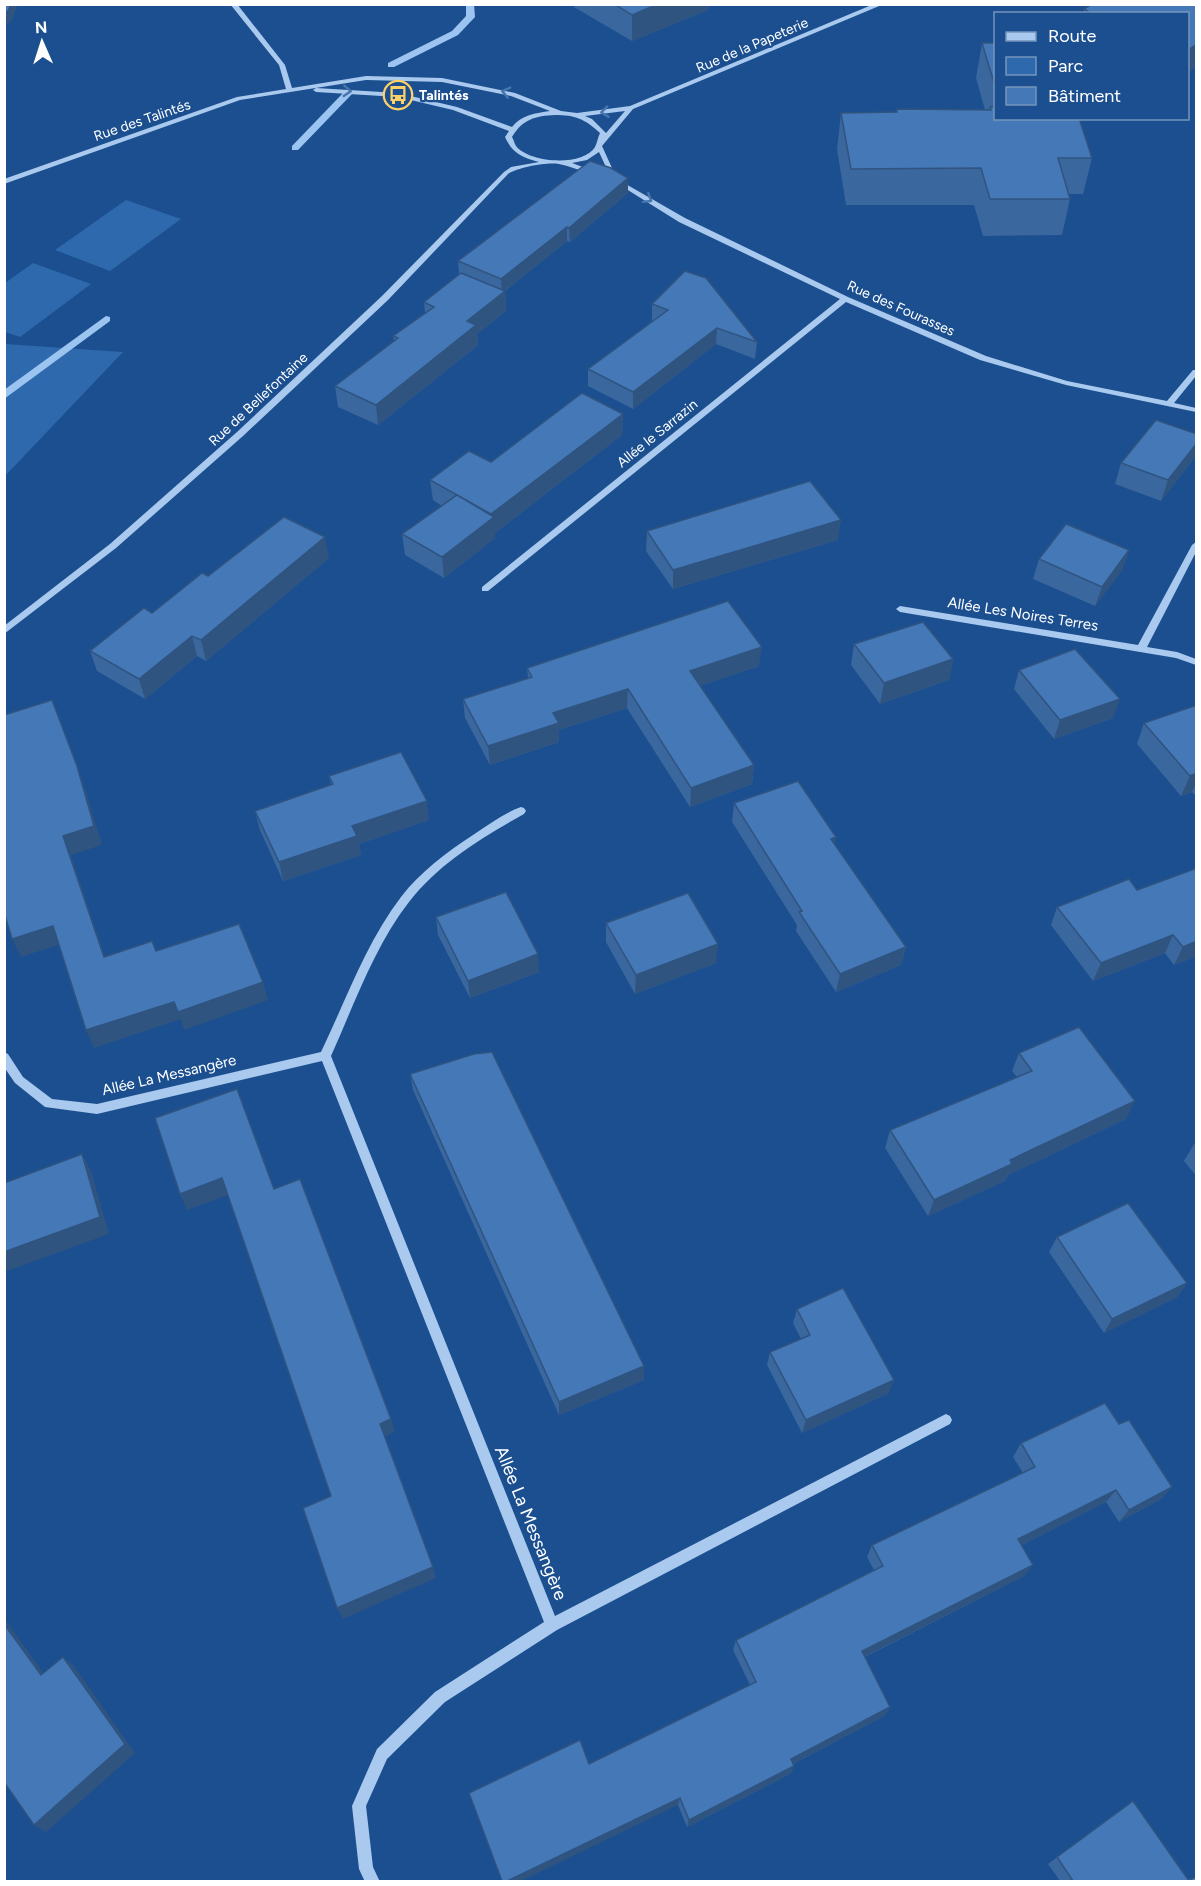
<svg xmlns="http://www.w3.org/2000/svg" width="1201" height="1886" viewBox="0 0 1201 1886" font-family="Figtree,sans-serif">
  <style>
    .green { fill: #2e69ad }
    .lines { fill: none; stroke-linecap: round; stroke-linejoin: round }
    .stream { fill: #9cc4f0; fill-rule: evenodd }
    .minor { fill: #a9c9ee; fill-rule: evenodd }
    .wall { fill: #3a679d }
    .shaded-wall { fill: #305480 }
    .building { fill: #4478b7; stroke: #305480; stroke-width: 1.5 }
    .oneway { stroke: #4674ac }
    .labels { text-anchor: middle; stroke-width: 4.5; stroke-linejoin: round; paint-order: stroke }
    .far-street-label { font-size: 14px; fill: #fff; stroke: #1b4f8f }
    .far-poi-label { font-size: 14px; font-weight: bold; fill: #fff; stroke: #1b4f8f; text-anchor: start }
    .street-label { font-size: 15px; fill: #fff; stroke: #1b4f8f }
    .near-street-label { font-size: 18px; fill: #fff; stroke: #1b4f8f }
  </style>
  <rect width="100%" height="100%" fill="#1b4f8f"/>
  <g class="green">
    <path d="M126 200 181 219 110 271 55 250Z"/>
    <path d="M33 263 91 284 20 337 5 332V283Z"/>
    <path d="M5 344 123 352 5 476 4 344Z"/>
  </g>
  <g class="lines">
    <g class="stream">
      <path d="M466 4H474L475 17 458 35 394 67H388V63L452 31 466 16Z"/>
      <path d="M344 92 352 94 298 150H292V146Z"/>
      <path d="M106 316 110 317V321L4 399V390Z"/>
    </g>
    <g class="minor">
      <path d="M230 4H237L285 65 292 88 366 76 442 78 515 93 561 111 577 113 630 106 874 4H884L633 109 602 146 617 179 685 218 848 297 986 356 1067 381 1167 401 1193 370H1196V376L1174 403 1196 408V412L1066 385 980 360 846 302 488 591H482V587L840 299 679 222 615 182 614 180 611 178 599 152 587 160 572 163 596 172V174H592C581 171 570 166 559 164 547 162 519 167 508 174L388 300 243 436 116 548 4 634V626L110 544 237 432 382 296 504 172 511 167 539 162C522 157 513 154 505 137L509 131 453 110 398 97 316 92 313 90 316 88 398 93 457 107 512 127C521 115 536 113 550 111L511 96 442 82 366 80 240 100 4 184V179L237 97 286 89 279 65ZM625 111 606 133 592 119 585 116ZM555 115C575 115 585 119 600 133 598 137 597 143 595 147 583 167 529 163 516 146 514 143 514 140 512 137 523 119 535 116 555 115Z"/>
      <path d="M1196 542V552L1147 647 1177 652 1196 659V665L1176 658 900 612 896 609 900 606 1138 645 1192 545Z"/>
      <path d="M521 807 524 808 526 811 524 814C483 837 439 863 409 902 374 947 354 1005 331 1056L555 1616 942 1416 946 1414 950 1416 952 1420 950 1424 557 1630 445 1702 387 1759 366 1806 373 1867 380 1882H365L359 1869 352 1806 377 1749 435 1692 544 1622 322 1061 97 1114 45 1107 15 1083 4 1067V1052L8 1054 23 1077 52 1099 97 1104 321 1052C346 1000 366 943 401 897 420 872 447 852 473 835 488 825 504 813 521 807Z"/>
    </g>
  </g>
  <g class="wall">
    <path d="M574 4H709L708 10 632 41 574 7Z"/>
    <path d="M1197 4V66L1188 72V14H1084V9Z"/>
    <path d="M982 43H996V118L1092 158 1083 194H1069L1070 199 1062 235 983 236 974 205H846L837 149 841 113 896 112 897 109 985 110 976 78Z"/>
    <path d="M628 193 570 242 567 241 505 291 506 311 477 334 478 345 378 425 338 407 335 386 394 341 393 336 425 313 424 302 459 275 458 261Z"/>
    <path d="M652 304 757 342 755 359 716 344 633 409 588 386V369L653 321H652Z"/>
    <path d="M623 414 622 435 495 533V538L444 578 405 555 402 534 442 506 433 500 430 480 491 462Z"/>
    <path d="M1197 434V452L1195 457 1161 501 1115 484 1121 463Z"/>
    <path d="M647 531 838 540 673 589 646 551Z"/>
    <path d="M1129 550 1122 570 1095 606 1033 579 1039 559Z"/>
    <path d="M329 558 206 661 197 656 145 699 97 671 90 651 152 613 208 576Z"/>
    <path d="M854 644 953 659 949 680 880 704 851 665Z"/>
    <path d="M759 666 700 686 754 765 752 784 690 807 627 708 559 730V742L490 765 465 718 463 699 528 678 527 668Z"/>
    <path d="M1019 670 1113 718 1054 739 1014 689Z"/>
    <path d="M1197 705V797L1192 792 1181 796 1137 744 1144 723Z"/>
    <path d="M329 776 429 820 359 844 361 855 283 881 260 830 255 811 331 785Z"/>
    <path d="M734 803 835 845 906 947 901 965 836 992 796 931 797 925 732 822Z"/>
    <path d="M1137 890 1197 956 1174 965 1165 953 1093 981 1051 925 1057 907Z"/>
    <path d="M436 917 539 972 470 998 438 935Z"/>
    <path d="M606 923 716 963 635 994 606 942Z"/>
    <path d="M1019 1053 1126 1119 1008 1175 1005 1181 928 1216 885 1148 890 1130 1017 1077 1012 1071Z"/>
    <path d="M410 1074 644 1366V1380L559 1415 413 1090Z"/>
    <path d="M1197 1143V1177L1184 1161 1194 1144Z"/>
    <path d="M1057 1237 1187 1283 1177 1297 1104 1333 1049 1252Z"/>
    <path d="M797 1309 889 1393 802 1433 767 1365 770 1352 801 1339 793 1323Z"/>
    <path d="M1119 1424 1172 1487 1161 1499 1119 1522 1106 1502 1022 1545 1024 1576 865 1657 890 1707 884 1716 793 1764 794 1766 790 1774 687 1827 678 1805 589 1764 750 1685 733 1650 736 1640 874 1570 867 1557 872 1545 1023 1473 1013 1457 1021 1443Z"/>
    <path d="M1133 1801 1188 1880 1195 1877 1197 1881H1060L1048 1864Z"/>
  </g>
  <g class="shaded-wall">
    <path d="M11 4H18L11 22 4 24V13Z"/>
    <path d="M658 4H709L708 10 632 41V15Z"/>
    <path d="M1197 44V66L1188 72V50Z"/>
    <path d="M628 178V193L570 242 569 228Z"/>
    <path d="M567 227V241L502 293 501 279Z"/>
    <path d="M505 291 506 311 477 334 478 345 378 425 376 405 467 321Z"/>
    <path d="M717 328 716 344 633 409V392Z"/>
    <path d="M623 414 622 435 495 533V538L444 578 442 557 491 519V514Z"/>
    <path d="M1197 443V452L1195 457 1161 501 1168 480Z"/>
    <path d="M841 520 838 540 673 589V570Z"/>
    <path d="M325 537 329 558 206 661 201 640Z"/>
    <path d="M1129 550 1122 570 1095 606 1102 587Z"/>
    <path d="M192 636 197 656 145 699 139 679Z"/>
    <path d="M762 647 759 666 689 690 690 671Z"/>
    <path d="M953 659 949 680 880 704 884 683Z"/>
    <path d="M628 689 627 708 559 730V742L490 765 488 746 553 713Z"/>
    <path d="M1120 699 1113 718 1054 739 1060 720Z"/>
    <path d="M52 700 84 785 102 845 71 855 111 975 104 957 63 836Z"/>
    <path d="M754 765 752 784 690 807 691 788Z"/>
    <path d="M1197 773V781L1192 792 1181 796 1190 776Z"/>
    <path d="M427 801 429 820 359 844 361 855 283 881 279 862 352 826Z"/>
    <path d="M836 837 833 856 831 839Z"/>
    <path d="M53 926 61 944 21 957 12 939Z"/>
    <path d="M1173 935 1165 953 1093 981 1101 963Z"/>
    <path d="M1197 941V956L1174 965 1183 947Z"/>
    <path d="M718 944 716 963 635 994 636 975Z"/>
    <path d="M906 947 901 965 836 992 840 974Z"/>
    <path d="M538 954 539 972 470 998 468 981Z"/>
    <path d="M263 982 268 1000 184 1030 181 1019 94 1048 86 1030 174 1002Z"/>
    <path d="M1135 1101 1126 1119 1008 1175 1005 1181 928 1216 934 1200 1010 1160Z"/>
    <path d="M82 1154 91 1171 109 1234 7 1271 4 1267V1252Z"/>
    <path d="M222 1178 228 1195 187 1210 180 1194Z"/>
    <path d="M1187 1283 1177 1297 1104 1333 1112 1319Z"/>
    <path d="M644 1366V1380L559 1415V1402Z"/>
    <path d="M894 1380 889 1393 802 1433 806 1420Z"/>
    <path d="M391 1419 395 1432 384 1437 380 1424Z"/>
    <path d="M1172 1487 1161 1499 1119 1522 1129 1510Z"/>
    <path d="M1116 1490 1106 1502 1010 1551 1018 1539Z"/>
    <path d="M1033 1565 1024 1576 856 1661 862 1651Z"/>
    <path d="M433 1567 436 1578 343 1619 337 1608Z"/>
    <path d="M4 1618 52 1685 41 1675 4 1624Z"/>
    <path d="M63 1657 74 1666 135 1753 46 1832 34 1825Z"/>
    <path d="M890 1707 884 1716 787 1767 791 1759Z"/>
    <path d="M794 1766 790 1774 687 1827 689 1820Z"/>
    <path d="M680 1798 678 1805 521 1881H507Z"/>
  </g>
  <g class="building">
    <path d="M4 4H11L8 11 4 13Z"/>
    <path d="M614 4H658L632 15Z"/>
    <path d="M1092 4H1197V44L1188 50V14H1092L1084 9Z"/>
    <path d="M982 43H996V89Z"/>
    <path d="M990 107H996V118H1079L1092 158H1058L1070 199H990L981 168 851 169 841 113 897 112V109L991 110Z"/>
    <path d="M590 161 611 168 628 178 569 228 567 227 501 279 458 261Z"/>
    <path d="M685 271 706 278 757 342 717 328 633 392 588 369 668 310 652 304Z"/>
    <path d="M461 273 505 291 467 321 476 325 376 405 335 386 398 338 393 336 434 307 424 302Z"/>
    <path d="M582 393 623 414 491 514 430 480 469 451 491 462Z"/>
    <path d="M1156 420 1197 434V443L1168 480 1121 463Z"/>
    <path d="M810 481 841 520 673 570 647 531Z"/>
    <path d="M457 495 494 517 442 557 402 534Z"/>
    <path d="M284 517 325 537 201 640 192 636 139 679 90 651 144 608 152 613 202 573 208 576Z"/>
    <path d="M1066 524 1129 550 1102 587 1039 559Z"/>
    <path d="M728 601 762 647 690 671 754 765 691 788 628 689 553 713 559 723 488 746 463 699 532 677 527 668Z"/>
    <path d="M923 622 953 659 884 683 854 644Z"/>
    <path d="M1075 649 1120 699 1060 720 1019 670Z"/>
    <path d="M52 700 77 766 94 826 63 836 104 957 152 941 156 951 239 924 263 982 178 1012 174 1002 86 1030 53 926 12 939 4 912V792H5L4 789V715Z"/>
    <path d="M1197 705V773L1190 776 1144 723Z"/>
    <path d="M401 752 427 801 352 826 357 836 279 862 255 811 333 784 329 776Z"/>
    <path d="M798 781 836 837 831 839 906 947 840 974 799 912 802 911 734 803Z"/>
    <path d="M1197 868V941L1183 947 1173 935 1101 963 1057 907 1129 879 1137 890Z"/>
    <path d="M506 892 538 954 468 981 436 917Z"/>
    <path d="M688 893 718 944 636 975 606 923Z"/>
    <path d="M1079 1027 1135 1101 1010 1160 1012 1164 934 1200 890 1130 1032 1071 1019 1053Z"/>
    <path d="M492 1052 644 1366 559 1402 410 1074 474 1054Z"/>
    <path d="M237 1089 274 1189 300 1179 391 1419 380 1424 433 1567 337 1608 303 1508 331 1496 222 1178 180 1194 155 1118Z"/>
    <path d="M82 1154 100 1217 4 1252V1183Z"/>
    <path d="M1128 1203 1187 1283 1112 1319 1057 1237Z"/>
    <path d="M843 1288 894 1380 806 1420 770 1352 810 1335 797 1309Z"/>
    <path d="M1105 1403 1119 1424 1129 1420 1172 1487 1129 1510 1116 1490 1018 1539 1033 1565 862 1651 890 1707 791 1759 794 1766 689 1820 680 1798 507 1881H502L469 1793 580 1740 589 1764 756 1682 736 1640 883 1566 872 1545 1035 1467 1021 1443Z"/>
    <path d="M4 1624 41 1675 63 1657 125 1744 34 1825 4 1782Z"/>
    <path d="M1133 1801 1189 1881H1073L1057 1857Z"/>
    <path d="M1195 1877 1197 1881H1189Z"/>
  </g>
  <defs><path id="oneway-chevron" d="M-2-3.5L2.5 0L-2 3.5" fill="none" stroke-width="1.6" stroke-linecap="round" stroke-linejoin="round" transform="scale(1.5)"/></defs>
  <g class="oneway">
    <use href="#oneway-chevron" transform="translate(347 91) rotate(3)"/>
    <use href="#oneway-chevron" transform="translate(506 92) rotate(-167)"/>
    <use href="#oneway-chevron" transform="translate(605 112) rotate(173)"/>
    <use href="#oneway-chevron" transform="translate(648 199) rotate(32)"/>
  </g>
  <defs>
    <g id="bus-ring" transform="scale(1.5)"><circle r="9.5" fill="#1b4f8f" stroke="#ffd166" stroke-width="1.5"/><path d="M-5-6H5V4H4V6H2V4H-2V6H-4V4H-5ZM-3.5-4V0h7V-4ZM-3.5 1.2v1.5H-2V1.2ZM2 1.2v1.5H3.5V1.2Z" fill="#ffd166"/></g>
  </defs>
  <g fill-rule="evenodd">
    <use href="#bus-ring" x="398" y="95"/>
  </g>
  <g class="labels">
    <g class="far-street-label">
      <text transform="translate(752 45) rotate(-23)" y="5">Rue de la Papeterie</text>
      <text transform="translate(142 120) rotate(-19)" y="5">Rue des Talintés</text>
      <text transform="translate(901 308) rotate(24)" y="5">Rue des Fourasses</text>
      <text transform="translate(258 399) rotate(-43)" y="5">Rue de Bellefontaine</text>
      <text transform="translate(657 433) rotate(-39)" y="5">Allée le Sarrazin</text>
    </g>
    <g class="far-poi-label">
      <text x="419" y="100">Talintés</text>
    </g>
    <g class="street-label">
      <text transform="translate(1023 614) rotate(9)" y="5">Allée Les Noires Terres</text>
      <text transform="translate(169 1075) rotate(-13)" y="5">Allée La Messangère</text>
    </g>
    <g class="near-street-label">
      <text transform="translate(531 1523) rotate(68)" y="6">Allée La Messangère</text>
    </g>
  </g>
  <rect width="1201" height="1886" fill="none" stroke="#ffffff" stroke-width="12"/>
  <rect x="994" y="12" width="195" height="108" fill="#1b4f8f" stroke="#7695bc" stroke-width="1.5"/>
  <rect x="1006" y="32" width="30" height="9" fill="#a9c9ee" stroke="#7695bc" stroke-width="1.5"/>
  <text x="1048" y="42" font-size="18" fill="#ffffff">Route</text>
  <rect x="1006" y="57" width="30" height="18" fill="#2e69ad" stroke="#7695bc" stroke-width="1.5"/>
  <text x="1048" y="72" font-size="18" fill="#ffffff">Parc</text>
  <rect x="1006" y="87" width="30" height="18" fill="#4478b7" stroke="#7695bc" stroke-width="1.5"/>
  <text x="1048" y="102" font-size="18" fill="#ffffff">Bâtiment</text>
  <g transform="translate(42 42) rotate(357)" stroke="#1b4f8f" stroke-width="4.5" paint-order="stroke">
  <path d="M0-4.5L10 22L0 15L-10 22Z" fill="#ffffff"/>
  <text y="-9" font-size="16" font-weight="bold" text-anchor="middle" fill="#ffffff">N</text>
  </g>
</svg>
